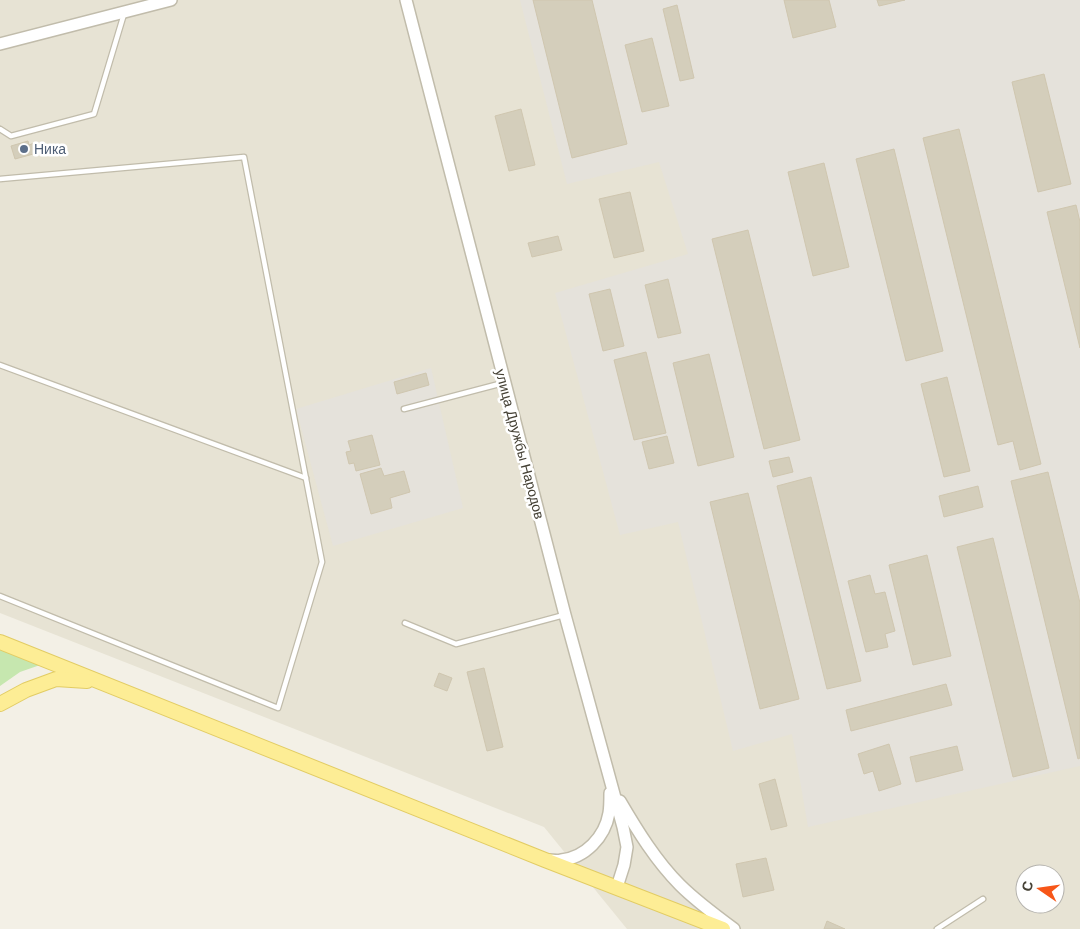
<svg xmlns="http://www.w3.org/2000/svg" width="1080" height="929" viewBox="0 0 1080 929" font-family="Helvetica,sans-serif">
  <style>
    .residential { fill: #e7e3d4; fill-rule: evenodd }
    .industrial { fill: #e5e2db }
    .green { fill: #c6e7af }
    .building { fill: #d4cebb; stroke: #cfc6af }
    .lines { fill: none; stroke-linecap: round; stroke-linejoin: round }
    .service-casing { stroke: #c1bcab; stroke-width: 7 }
    .tertiary-casing { stroke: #c1bcab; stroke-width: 14 }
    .primary-casing { stroke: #e2cc64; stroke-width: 16 }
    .service { stroke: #fff; stroke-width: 4.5 }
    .tertiary { stroke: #fff; stroke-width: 11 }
    .primary { stroke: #fded95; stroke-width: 14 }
    .service-dot { fill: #5c6f8a; stroke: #fff; stroke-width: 2 }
    .labels { text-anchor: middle; stroke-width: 5; stroke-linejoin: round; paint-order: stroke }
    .service-label { font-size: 14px; fill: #4e5e75; stroke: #fff; text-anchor: start }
    .street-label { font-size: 14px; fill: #454135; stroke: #fff }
  </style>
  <rect width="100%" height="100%" fill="#f3f0e6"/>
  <path class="residential" d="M0 0H1080V929H627L544 827 0 613ZM1025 874H1055V904H1025Z"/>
  <g class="industrial">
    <path d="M520 0H1080V766L808 827 792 734 733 751 678 522 620 535 555 293 688 254 659 162 567 184Z"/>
    <path d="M431 368 463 508 333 546 296 409Z"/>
  </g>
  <path class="green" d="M0 647 43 664 20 672 0 686Z"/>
  <g class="building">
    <path d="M533 0H592L627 144 572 158Z"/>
    <path d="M784 0H829L836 27 793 38Z"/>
    <path d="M877 0H905L879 6Z"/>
    <path d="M677 5 694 78 680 81 663 9Z"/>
    <path d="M652 38 669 106 642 112 625 45Z"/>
    <path d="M1044 74 1071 184 1038 192 1012 82Z"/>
    <path d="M521 109 535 165 509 171 495 116Z"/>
    <path d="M959 129 1041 464 1020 470 1013 441 998 445 923 138Z"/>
    <path d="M28 141 29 145 34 143 37 153 15 159 11 146Z"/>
    <path d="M894 149 943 351 906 361 856 159Z"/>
    <path d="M824 163 849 267 813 276 788 172Z"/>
    <path d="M630 192 644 251 614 258 599 199Z"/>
    <path d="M1076 205 1080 222V348L1047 212Z"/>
    <path d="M748 230 800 440 764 449 712 239Z"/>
    <path d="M558 236 562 250 532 257 528 243Z"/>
    <path d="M668 279 681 333 658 338 645 285Z"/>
    <path d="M610 289 624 346 603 351 589 294Z"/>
    <path d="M646 352 666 433 634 440 614 360Z"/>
    <path d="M709 354 734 457 698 466 673 363Z"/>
    <path d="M426 373 429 385 397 394 394 382Z"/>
    <path d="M947 377 970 471 944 477 921 384Z"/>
    <path d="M372 435 380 465 356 471 354 463 349 464 346 452 351 451 348 441Z"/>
    <path d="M667 436 674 463 649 469 642 442Z"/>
    <path d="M789 457 793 472 773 477 769 461Z"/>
    <path d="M381 468 384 476 404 471 410 492 390 498 392 508 371 514 360 474Z"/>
    <path d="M1048 472 1080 603V758L1078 759 1011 481Z"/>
    <path d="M811 477 861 681 827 689 777 486Z"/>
    <path d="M978 486 983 507 944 517 939 496Z"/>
    <path d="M748 493 799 699 760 709 710 502Z"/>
    <path d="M993 538 1049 768 1013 777 957 547Z"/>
    <path d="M927 555 951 656 913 665 889 565Z"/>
    <path d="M870 575 875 594 885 592 895 631 885 634 888 647 866 652 848 581Z"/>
    <path d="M484 668 503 747 487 751 467 672Z"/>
    <path d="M439 673 452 678 447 691 434 686Z"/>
    <path d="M946 684 952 705 851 731 846 710Z"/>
    <path d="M889 744 901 784 879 791 873 771 864 774 858 754Z"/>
    <path d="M957 746 963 770 916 782 910 757Z"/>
    <path d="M775 779 787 826 771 830 759 784Z"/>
    <path d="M766 858 774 890 743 897 736 864Z"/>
    <path d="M827 921 845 929H824Z"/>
  </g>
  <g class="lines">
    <g class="service-casing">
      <g id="service">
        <path d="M0 129 11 136 94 114 124 14"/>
        <path d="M0 179 244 157 322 562 278 708 0 596"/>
        <path d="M0 365 306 478"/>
        <path d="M404 409 503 383"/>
        <path d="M405 623 456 644 564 615"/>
        <path d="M937 929 983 899"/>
      </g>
    </g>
    <g class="tertiary-casing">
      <g id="tertiary">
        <path d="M406 0 565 615 623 827 627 847 624 865 617 887"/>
        <path d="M0 44 171 0"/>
        <path d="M620 801C637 830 656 861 680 885 696 901 715 915 734 929"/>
        <path d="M549 860C553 860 557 861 561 860 585 858 605 837 609 813 610 807 610 800 610 793"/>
      </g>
    </g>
    <g class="primary-casing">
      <g id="primary">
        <path d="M0 642 545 860 723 929"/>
        <path d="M0 704 26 690 56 679 87 681"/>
      </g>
    </g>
    <use href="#service" class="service"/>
    <use href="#tertiary" class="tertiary"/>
    <use href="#primary" class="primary"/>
  </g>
  <circle class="service-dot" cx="24" cy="149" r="5"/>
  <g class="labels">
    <g class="service-label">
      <text x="34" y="154">Ника</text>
    </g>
    <g class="street-label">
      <text transform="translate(520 444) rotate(75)" y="5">улица Дружбы Народов</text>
    </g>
  </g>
  <g transform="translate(1040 889) rotate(283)"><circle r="24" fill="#ffffff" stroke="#b5b3ae"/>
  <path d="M0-4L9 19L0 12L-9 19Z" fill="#f75618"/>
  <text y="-8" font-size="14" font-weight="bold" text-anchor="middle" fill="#454135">С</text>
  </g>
</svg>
